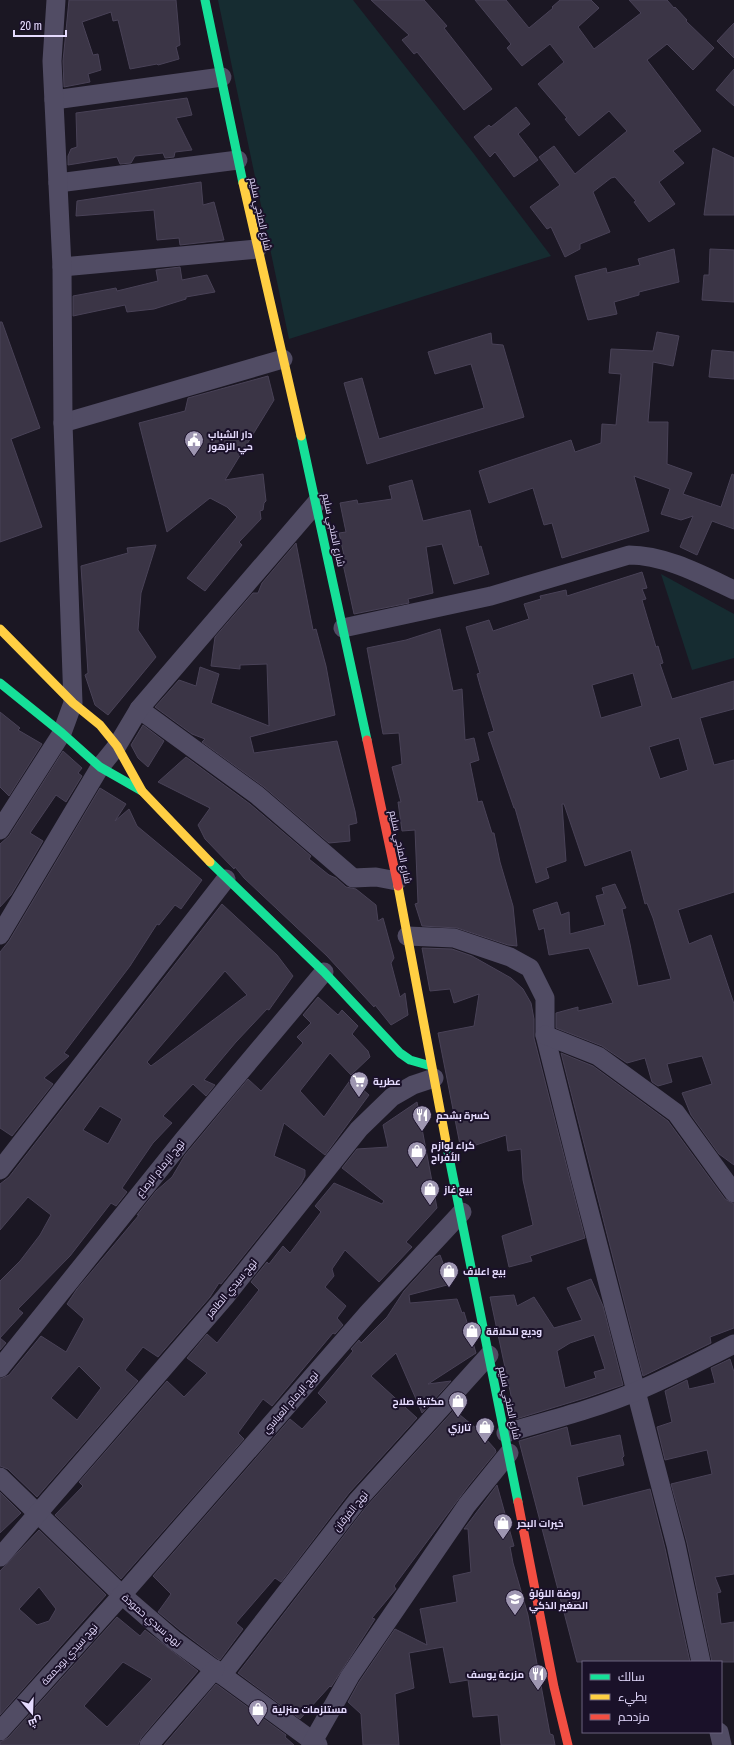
<svg xmlns="http://www.w3.org/2000/svg" width="734" height="1745" viewBox="0 0 734 1745" font-family="'Archivo Narrow',Cairo,sans-serif">
  <style>
    .green { fill: #162c31 }
    .building { fill: #3b3546; stroke: #494257; fill-rule: evenodd }
    .lines { fill: none; stroke-linecap: round; stroke-linejoin: round }
    .street { stroke: #514c64; stroke-width: 19 }
    .fast { stroke: #16e098; stroke-width: 9 }
    .slow { stroke: #ffcf43; stroke-width: 9 }
    .jam { stroke: #f24e42; stroke-width: 9 }
    .labels { text-anchor: middle; stroke-width: 4; stroke-linejoin: round; paint-order: stroke }
    .street-label { font-size: 10px; fill: #e5dbfe; stroke: #1a1129 }
    .poi-label { font-size: 10px; font-weight: bold; fill: #e5dbfe; stroke: #1a1129; text-anchor: start }
  </style>
  <rect width="100%" height="100%" fill="#1b1723"/>
  <g class="green">
    <path d="M218 0H353L474 154 551 256 289 339Z"/>
    <path d="M661 574 734 614V658L692 670Z"/>
  </g>
  <g class="building">
    <path d="M69 0H176L180 45 176 47 179 59 158 65 157 64 130 69 118 20 113 21 111 12 82 22 93 55 98 54 101 70 88 74 90 82 64 87 63 61Z"/>
    <path d="M371 0H424L447 26 444 28 492 89 464 110 417 52 414 54 402 40 409 35Z"/>
    <path d="M475 0H506L529 28 553 8 552 7 560 0H591L599 8 578 27 594 49 641 13 629 0H667L674 8 675 7 687 20 686 21 714 48 693 70 667 44 647 60 701 131 673 151 684 163 659 182 675 204 649 222 634 202 636 201 615 177 611 178 593 192 610 232 580 244V249L565 257 551 227 547 229 530 207 560 185 539 157 554 146 575 174 627 131 609 111 579 136 565 119 567 118 538 84 564 62 550 44 522 66 507 48 511 44Z"/>
    <path d="M734 23V58L717 41Z"/>
    <path d="M734 69V106L716 90Z"/>
    <path d="M187 98 192 115 176 118 192 150 175 152 174 157 165 158 163 153 135 156 131 163 120 164 117 157 68 165V156L71 149 77 147 76 113Z"/>
    <path d="M516 107 530 124 518 134 538 160 514 177 495 152 490 157 474 137 489 125 491 127Z"/>
    <path d="M713 148 734 158V215H704Z"/>
    <path d="M201 182 203 205 214 202 224 240 180 245 179 238 157 240 154 210 76 216 77 201Z"/>
    <path d="M674 249 679 282 639 292V295L614 302 617 314 588 320 575 276 606 268 607 273 640 265 638 259Z"/>
    <path d="M710 249 734 250V302L702 300 704 275H709Z"/>
    <path d="M180 267 182 280 207 275 215 292 186 297V299L154 309 127 312 125 305 73 316V296L116 288 117 291 158 281 156 270Z"/>
    <path d="M0 322H2L40 428 11 439 42 527 0 542Z"/>
    <path d="M657 332 679 336 673 366 653 362 648 422H668L667 464 692 473 683 494 721 507 732 474 734 475V529L712 521 697 555 680 547 693 516 681 520 661 514 670 489 634 476 649 531 562 558 552 523 544 525 533 488 489 503 479 471 571 440 575 452 601 443 602 424 616 425 621 374 609 373 611 349 653 351Z"/>
    <path d="M491 333 492 344 503 345 524 417 367 464 344 383 362 378 379 439 484 408 471 364 435 374 428 352Z"/>
    <path d="M712 350 734 352V379L709 377Z"/>
    <path d="M268 376 274 400 225 480 263 474 266 501 264 503 263 510 260 511 261 519 239 542 242 545 205 591 187 578 237 517 227 507 210 498 167 532 139 423 185 411 188 398Z"/>
    <path d="M412 480 423 521 470 510 479 547 481 546 489 574 454 584 442 544 426 547 433 593 408 599 409 603 354 614 343 564H346L339 533 346 532 340 503 357 500 358 504 392 499 389 486Z"/>
    <path d="M296 543 313 630 316 629 326 666 335 715 250 737 254 753 337 741 355 811 357 823 349 825 350 841 329 843 264 787 202 742 205 739 192 734 155 707 179 680 196 686 200 667 219 674 211 703 269 726 267 664 240 665V669L211 666 215 637 253 593H258L262 583Z"/>
    <path d="M156 545 141 593 138 630 156 657 108 715 95 705 85 675 88 673 81 566 128 553 127 548Z"/>
    <path d="M642 572 647 588 642 589 646 599 642 600 656 647 658 646 663 663 660 664 672 699 734 681V709L700 718 714 765 734 760V892L678 910 689 944 711 935 734 1004V1165L719 1154 691 1115 682 1093 712 1084 702 1056 667 1064 672 1082 658 1086 652 1082 645 1058 627 1063 602 1046 556 1028V1013L578 1007V1011L613 1003 589 948 549 955 544 928 539 930 533 910 557 902 561 915 569 912 570 934 605 925 596 896 604 894 602 888 615 884 626 908 622 909 630 944 638 986 671 979 653 918 647 903 645 904 631 850 585 866 564 804H562L566 861 546 868 549 878 536 883 515 808H514L488 733 494 731 480 685 477 674 480 673 466 627 489 620 493 631 529 619 524 604 541 599 540 596 566 590 567 596ZM633 673 642 706 601 718 592 685ZM679 738 688 770 660 779 649 747Z"/>
    <path d="M440 629 453 691 462 689 465 740 474 738 479 760 470 763 478 802 482 801 492 833H494L500 862 513 906 517 946 508 945 457 928 422 926 415 904 418 903 415 830 402 831 398 802H401L392 767 402 764 399 733 383 734 367 648 406 640Z"/>
    <path d="M0 712 20 728 18 730 42 744 9 796 0 787Z"/>
    <path d="M143 725 164 741 148 767 138 758 131 745Z"/>
    <path d="M63 751 82 768 78 773 82 776 66 802 56 795 30 833 43 841 11 895 0 907V844L9 836Z"/>
    <path d="M186 757 250 804 311 856 309 859 329 875 336 878 346 887 356 889 376 905 378 921 383 918 394 958 391 963 400 997 405 993 408 1015 391 1025 375 1005 374 1007 327 956 244 878 235 867 234 869 205 839 198 825 210 808 158 782Z"/>
    <path d="M100 788 126 804 115 821 129 809 137 826 202 880 181 909 175 905 159 925 157 924 130 966 64 1053 69 1056 44 1078 53 1084 12 1136 0 1128V952L9 941Z"/>
    <path d="M222 904 277 955 293 976 269 1010 267 1009 236 1042 204 1080 215 1085 206 1096 193 1084 163 1116 172 1123 153 1143 122 1188 127 1192 116 1206 111 1203 70 1256 18 1309 23 1313 0 1338 6 1343 0 1350V1281L20 1261 40 1235 51 1215 28 1197 0 1230V1184L9 1177 72 1096ZM225 971 247 995 151 1066 147 1062ZM100 1106 122 1119 108 1144 83 1130Z"/>
    <path d="M422 948 452 949 472 956 511 978 523 989 531 1003 534 1019V1038L585 1238 530 1256 532 1261 509 1267 502 1236 533 1225 523 1180 521 1149 508 1151 506 1135 461 1150 438 1033 474 1026 479 994 454 1003 450 989 430 991Z"/>
    <path d="M318 997 338 1015 342 1010 358 1026 352 1034 368 1051 370 1057 351 1075 330 1053 300 1091 324 1117 351 1079 369 1095 325 1155 284 1123 274 1156 305 1170V1176L301 1184 221 1284 219 1283 210 1297 158 1357 143 1347 125 1370 138 1381 37 1497 8 1469 0 1466V1379L9 1375 41 1336 66 1352 84 1319 67 1304 77 1289 139 1215H137L156 1191 172 1177 185 1155 248 1079 261 1091 303 1043 297 1037 311 1023 303 1015ZM79 1366 101 1388 77 1420 51 1398Z"/>
    <path d="M561 1053 593 1066 668 1121 725 1199 734 1204V1328L710 1337 711 1343 643 1376Z"/>
    <path d="M417 1102 437 1208 406 1242 412 1247 379 1282 345 1250 332 1269 334 1276 325 1287 346 1306 337 1318 343 1325 335 1334 333 1333 272 1406 263 1399 238 1433 244 1439 121 1579 55 1515 83 1486 79 1482 167 1381 184 1397 207 1373 187 1358 207 1334 217 1343 259 1290 251 1282 267 1262 269 1264 283 1246 290 1253 321 1212 315 1206 334 1183 382 1204 384 1201 342 1168 357 1149 388 1147 383 1125Z"/>
    <path d="M440 1255 451 1284 409 1295 410 1303 457 1299 462 1313 464 1312 476 1353 428 1384 451 1381 422 1413 396 1353 371 1376 417 1418 349 1493 281 1582 275 1578 236 1623 243 1629 220 1660 218 1659 181 1631 158 1612 171 1594 153 1576 290 1419 302 1429 327 1402 318 1393 353 1351 351 1349 359 1340 361 1343 387 1317 404 1291 435 1257Z"/>
    <path d="M591 1279 603 1306 623 1385 585 1398 516 1419 490 1297 514 1295 517 1306 534 1297 554 1328 582 1320 567 1288ZM594 1335 605 1369 594 1372 596 1378 565 1388 557 1351 570 1343Z"/>
    <path d="M730 1359 734 1372V1574L715 1577 721 1592 717 1593 721 1624 734 1622V1662H712L687 1543 671 1484 712 1474 707 1450 665 1460 657 1427 672 1422 665 1391 687 1380 689 1389 715 1383 711 1368Z"/>
    <path d="M454 1410 477 1429 495 1449 496 1452 469 1485 394 1586 396 1589 372 1618 375 1619 331 1687 330 1686 300 1719 238 1673 366 1507Z"/>
    <path d="M567 1427 571 1446 620 1435 624 1456 622 1458 624 1465 577 1477 583 1506 650 1489 665 1548 690 1662H577L519 1441Z"/>
    <path d="M497 1485 514 1546 510 1547 513 1563 528 1615 550 1734 553 1735 555 1745H501L498 1715 473 1717 468 1680 450 1683 443 1647 409 1653 414 1688 395 1694 399 1745H363L361 1714 348 1702 359 1682 395 1629 427 1645 420 1609 457 1602 453 1576 471 1572 468 1529H464Z"/>
    <path d="M0 1492 21 1513 0 1533Z"/>
    <path d="M39 1530 106 1595 0 1715V1571ZM39 1587 56 1609 49 1621 37 1625 19 1609Z"/>
    <path d="M117 1617 140 1636 145 1630 198 1671 141 1738 138 1745H0V1742L8 1738ZM123 1662 152 1679 107 1727 84 1706Z"/>
    <path d="M216 1684 286 1735 285 1737 294 1745H164Z"/>
  </g>
  <g class="lines">
    <g class="street">
      <path d="M54 100 222 77"/>
      <path d="M58 183 238 160"/>
      <path d="M62 267 257 249"/>
      <path d="M63 423 283 359"/>
      <path d="M343 628 491 596 629 555C665 555 702 575 734 590"/>
      <path d="M139 709 257 795 353 878 376 877 397 881"/>
      <path d="M0 830 62 733 73 703 63 423 62 267 52 61 56 0"/>
      <path d="M0 935 100 767 117 746 139 709 317 502"/>
      <path d="M407 936 454 938 510 957 530 968 545 998V1035L580 1176 676 1545 701 1662"/>
      <path d="M545 1035 598 1056 676 1113 734 1193"/>
      <path d="M0 1170 226 879"/>
      <path d="M0 1368 184 1139 324 972"/>
      <path d="M506 1433C550 1420 595 1409 637 1391 671 1377 702 1360 734 1344"/>
      <path d="M0 1477 122 1595 174 1640 318 1745"/>
      <path d="M0 1557 225 1297 359 1129 392 1097 413 1085 434 1078"/>
      <path d="M222 1675 358 1500 489 1355"/>
      <path d="M0 1731 122 1595 368 1313 462 1212"/>
      <path d="M719 1732 722 1745"/>
      <path d="M149 1745 215 1669"/>
      <path d="M311 1745 350 1676 467 1505 509 1453"/>
    </g>
    <g class="fast">
      <path d="M205 0 243 183"/>
      <path d="M301 436 367 740"/>
      <path d="M0 683 62 733 100 767 142 791"/>
      <path d="M210 862 324 972 400 1053 410 1060 431 1066"/>
      <path d="M447 1147 518 1502"/>
    </g>
    <g class="slow">
      <path d="M243 183 301 436"/>
      <path d="M0 629 73 703 100 725 117 746 142 791 210 862"/>
      <path d="M398 886 447 1147"/>
    </g>
    <g class="jam">
      <path d="M367 740 398 886"/>
      <path d="M518 1502 554 1687 568 1745"/>
    </g>
  </g>
  <defs>
    <g id="civic-pin" transform="scale(1)"><path d="M0 17L-7.5 6A9.5 9.5 0 1 1 7.5 6Z" fill="#9e96b1" stroke="#1a1129"/><path d="M-.6-6.5H3V-4.5H.6V-3L4-1V1h2V6H-6V1h2V-1L-.6-3ZM-1.2 2.5V6h2.4V2.5Z" fill="#fff"/></g>
    <g id="supermarket-pin" transform="scale(1)"><path d="M0 17L-7.5 6A9.5 9.5 0 1 1 7.5 6Z" fill="#9e96b1" stroke="#1a1129"/><path d="M-6-5.5h2.5l.6 2H6L4.5 2H-2.5L-4.4-4H-6ZM-1.5 3.2a1.3 1.3 0 1 0 .1 0ZM3 3.2a1.3 1.3 0 1 0 .1 0Z" fill="#fff"/></g>
    <g id="restaurant-pin" transform="scale(1)"><path d="M0 17L-7.5 6A9.5 9.5 0 1 1 7.5 6Z" fill="#9e96b1" stroke="#1a1129"/><path d="M-5-6h1v4h1v-4h1v4h1v-4h1v5L-1.5 .5V6h-2V.5L-5-1ZM5-6V6H3V1.5H1.5Q1.5-4 5-6Z" fill="#fff"/></g>
    <g id="shop-pin" transform="scale(1)"><path d="M0 17L-7.5 6A9.5 9.5 0 1 1 7.5 6Z" fill="#9e96b1" stroke="#1a1129"/><path d="M-5-2.5h2.3a2.7 3.5 0 0 1 5.4 0H5L5.5 6h-11ZM-1.5-2.5h3a1.5 2.3 0 0 0-3 0Z" fill="#fff"/></g>
    <g id="school-pin" transform="scale(1)"><path d="M0 17L-7.5 6A9.5 9.5 0 1 1 7.5 6Z" fill="#9e96b1" stroke="#1a1129"/><path d="M0-5L7-2L0 1L-7-2ZM-4 1L0 2.5L4 1V4Q0 6-4 4Z" fill="#fff"/></g>
  </defs>
  <g fill-rule="evenodd">
    <use href="#civic-pin" x="194" y="440"/>
    <use href="#supermarket-pin" x="359" y="1081"/>
    <use href="#restaurant-pin" x="422" y="1115"/>
    <use href="#shop-pin" x="417" y="1151"/>
    <use href="#shop-pin" x="430" y="1189"/>
    <use href="#shop-pin" x="449" y="1271"/>
    <use href="#shop-pin" x="472" y="1331"/>
    <use href="#shop-pin" x="458" y="1401"/>
    <use href="#shop-pin" x="485" y="1427"/>
    <use href="#shop-pin" x="503" y="1523"/>
    <use href="#school-pin" x="515" y="1599"/>
    <use href="#restaurant-pin" x="538" y="1674"/>
    <use href="#shop-pin" x="258" y="1709"/>
  </g>
  <g class="labels">
    <g class="street-label">
      <text transform="translate(261 214) rotate(78)" y="4">شارع المنجي سليم</text>
      <text transform="translate(334 530) rotate(78)" y="4">شارع المنجي سليم</text>
      <text transform="translate(401 847) rotate(78)" y="4">شارع المنجي سليم</text>
      <text transform="translate(160 1168) rotate(-51)" y="4">نهج الإمام الرصاع</text>
      <text transform="translate(231 1288) rotate(-50)" y="4">نهج سيدي الطاهر</text>
      <text transform="translate(290 1402) rotate(-49)" y="4">نهج الإمام العباسي</text>
      <text transform="translate(510 1403) rotate(78)" y="4">شارع المنجي سليم</text>
      <text transform="translate(350 1511) rotate(-51)" y="4">نهج الفرقان</text>
      <text transform="translate(152 1620) rotate(41)" y="4">نهج سيدي حمودة</text>
      <text transform="translate(69 1654) rotate(-48)" y="4">نهج سيدي بوجمعة</text>
    </g>
    <g class="poi-label">
      <text x="208" y="438">دار الشباب<tspan x="208" dy="12">حي الزهور</tspan></text>
      <text x="373" y="1085">عطرية</text>
      <text x="436" y="1119">كسرة بشحم</text>
      <text x="431" y="1149">كراء لوازم<tspan x="431" dy="12">الأفراح</tspan></text>
      <text x="444" y="1193">بيع غاز</text>
      <text x="463" y="1275">بيع اعلاف</text>
      <text x="486" y="1335">وديع للحلاقة</text>
      <text x="444" y="1405" text-anchor="end">مكتبة صلاح</text>
      <text x="471" y="1431" text-anchor="end">تارزي</text>
      <text x="517" y="1527">خيرات البحر</text>
      <text x="529" y="1597">روضة اللؤلؤ<tspan x="529" dy="12">الصغير الذكي</tspan></text>
      <text x="524" y="1678" text-anchor="end">مزرعة يوسف</text>
      <text x="272" y="1713">مستلزمات منزلية</text>
    </g>
  </g>
  <rect x="582" y="1661" width="140" height="72" fill="#1a1129" stroke="#6b627e"/>
  <rect x="590" y="1674" width="20" height="6" fill="#16e098" stroke="#6b627e"/>
  <text x="618" y="1681" font-size="12" fill="#e5dbfe">سالك</text>
  <rect x="590" y="1694" width="20" height="6" fill="#ffcf43" stroke="#6b627e"/>
  <text x="618" y="1701" font-size="12" fill="#e5dbfe">بطيء</text>
  <rect x="590" y="1714" width="20" height="6" fill="#f24e42" stroke="#6b627e"/>
  <text x="618" y="1721" font-size="12" fill="#e5dbfe">مزدحم</text>
  <g transform="translate(32 1713) rotate(161)" stroke="#1a1129" stroke-width="3" paint-order="stroke">
  <path d="M0-3L7 15L0 10L-7 15Z" fill="#e5dbfe"/>
  <text y="-6" font-size="11" font-weight="bold" text-anchor="middle" fill="#e5dbfe">ش</text>
  </g>
  <path d="M14 30v6h52v-6" fill="none" stroke="#e5dbfe" stroke-width="2"/>
  <text x="20" y="30" font-size="12" fill="#e5dbfe" stroke="#1a1129" stroke-width="3" paint-order="stroke">20 m</text>
</svg>
